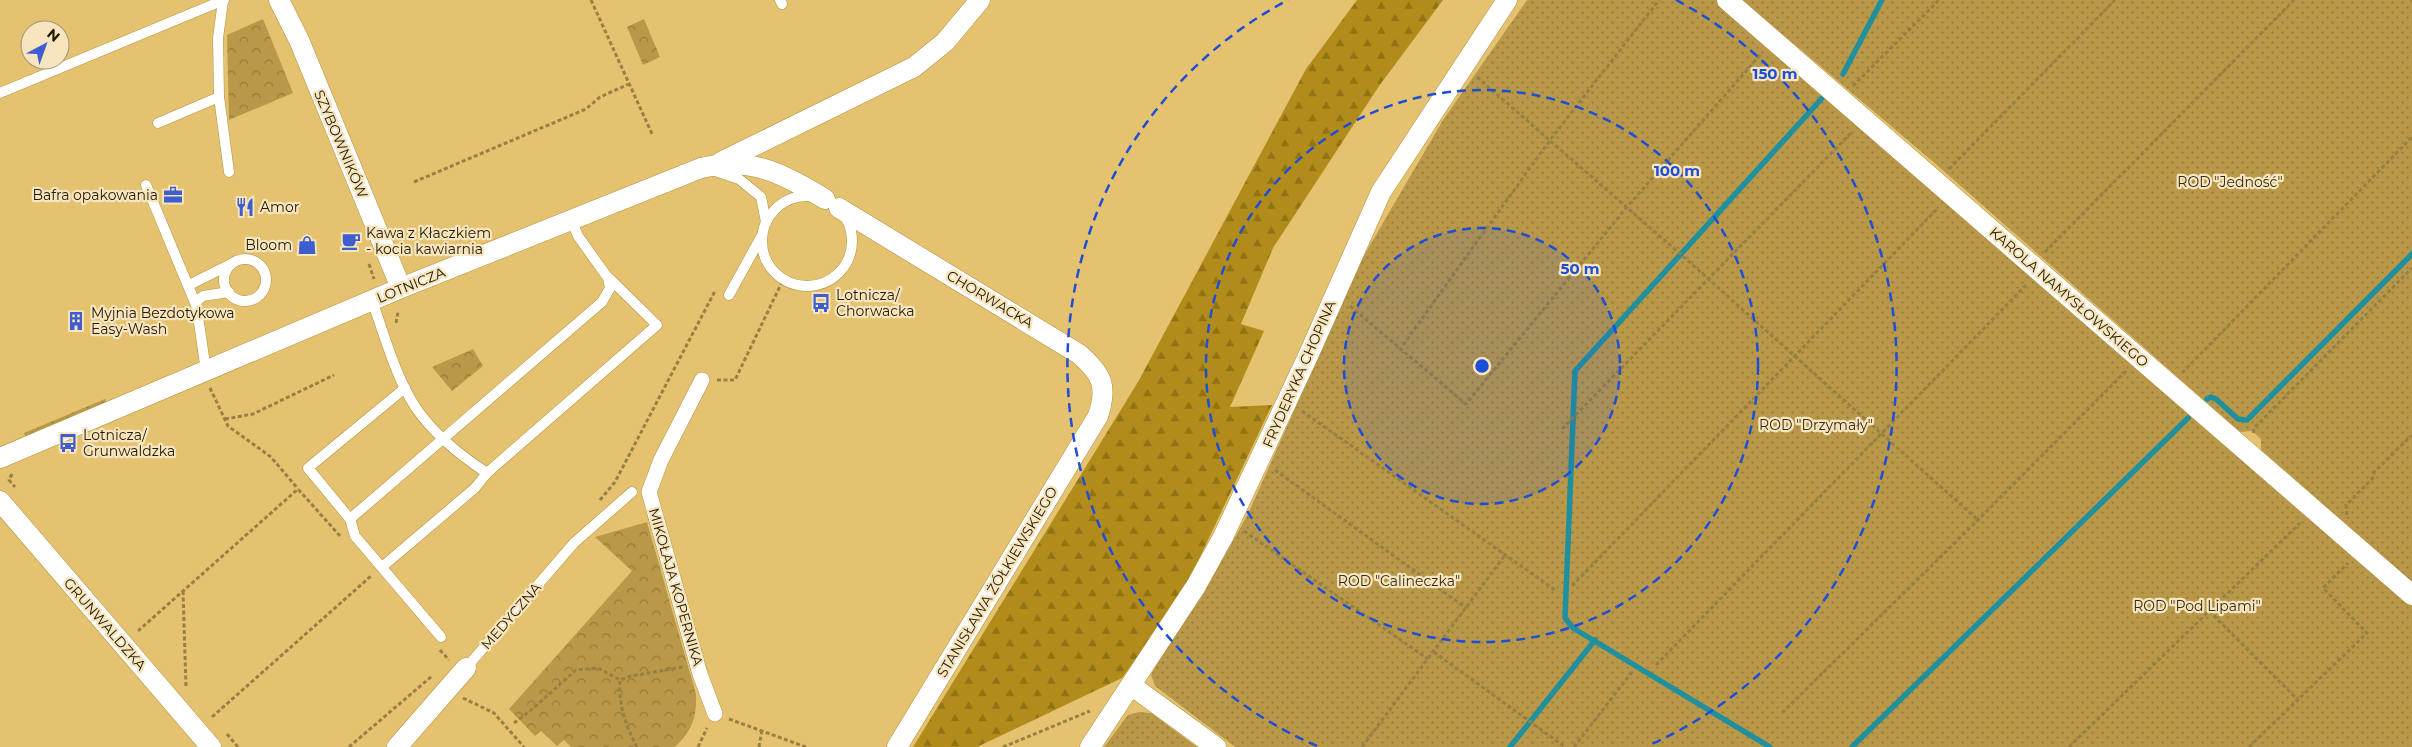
<svg xmlns="http://www.w3.org/2000/svg" width="2412" height="747" viewBox="0 0 2412 747" font-family="Montserrat,sans-serif">
  <style>
    .grass { fill: url(#grass-dots) }
    .forest { fill: url(#forest-firs) }
    .park { fill: url(#park-crowns) }
    .lines { fill: none; stroke-linecap: round; stroke-linejoin: round }
    .stream { stroke: #20909e; stroke-width: 5.5 }
    .service-casing { stroke: #b3923e; stroke-width: 11 }
    .pedestrian-casing { stroke: #b3923e; stroke-width: 16 }
    .minor-casing { stroke: #b3923e; stroke-width: 21 }
    .path { stroke: #988044; stroke-width: 3; stroke-dasharray: 4 2.5; stroke-linecap: butt }
    .service { stroke: #fff; stroke-width: 10 }
    .pedestrian { stroke: #fff; stroke-width: 15 }
    .minor { stroke: #fff; stroke-width: 20 }
    .ring { fill: none; stroke: #1d4ed8; stroke-width: 2.5; stroke-dasharray: 9 6 }
    .labels { text-anchor: middle; stroke-width: 4.5; stroke-linejoin: round; paint-order: stroke }
    .street-label { font-size: 14px; fill: #241a01; stroke: #f6e5be }
    .park-label { font-size: 14px; fill: #362d17; stroke: #f6e5be }
    .poi-label { font-size: 14px; fill: #241a01; stroke: #f6e5be; text-anchor: start }
    .centre { fill: #1d4ed8; stroke: #f6e5be; stroke-width: 2.5 }
    .ring-label { font-size: 15px; text-anchor: middle; font-weight: bold; fill: #1d4ed8; stroke: #f6e5be; stroke-width: 4.5; stroke-linejoin: round; paint-order: stroke }
  </style>
  <defs>
    <pattern id="grass-dots" width="8" height="8" patternUnits="userSpaceOnUse" patternTransform="scale(1.25)"><rect width="8" height="8" fill="#b99949"/><path d="M2 2h.1M6 6h.1" fill="none" stroke="#967c3a" stroke-width="1.8" stroke-linecap="round"/></pattern>
    <pattern id="forest-firs" width="22" height="20" patternUnits="userSpaceOnUse" patternTransform="scale(1.25)"><rect width="22" height="20" fill="#b28c1a"/><path d="M5 1l3.5 6h-7zM16 11l3.5 6h-7z" fill="#917215"/></pattern>
    <pattern id="park-crowns" width="20" height="18" patternUnits="userSpaceOnUse" patternTransform="scale(1.25)"><rect width="20" height="18" fill="#b99949"/><path d="M2 6a3 3 0 1 1 6 0M12 15a3 3 0 1 1 6 0" fill="none" stroke="#967c3a"/></pattern>
  </defs>
  <rect width="100%" height="100%" fill="#e4c270"/>
  <g class="grass">
    <path d="M1527 0H1718L2412 606V747H1235L1155 686 1151 675 1157 663 1216 571 1247 516 1362 259 1443 120Z"/>
    <path d="M1742 0H2412V582L2261 450V439L2252 431 2240 432 1930 159Z"/>
    <path d="M105 399 106 402 25 436 24 433Z"/>
    <path d="M1139 712 1151 713 1197 747H1104L1128 715Z"/>
  </g>
  <path class="forest" d="M1357 0H1443L1379 86 1273 248 1241 324 1264 331 1230 407 1272 405 1182 595 1122 678 977 747H913L1138 382 1306 69Z"/>
  <g class="park">
    <path d="M263 19 293 93 229 120 227 35Z"/>
    <path d="M644 19 660 57 643 65 627 27Z"/>
    <path d="M473 349 483 366 452 391 432 367Z"/>
    <path d="M647 522 696 694C697 717 692 731 675 747H571L564 740 557 746 541 731 535 736 509 709 632 571 595 537Z"/>
  </g>
  <g class="lines">
    <g class="stream">
      <path d="M1843 74 1882 0"/>
      <path d="M2207 399 2211 397 2216 399 2238 419 2247 420 2412 254"/>
      <path d="M1510 747 1595 640"/>
      <path d="M1770 747 1573 628 1565 618 1575 371 1824 96"/>
      <path d="M1852 747 2188 418"/>
    </g>
    <g class="service-casing">
      <g id="service">
        <path d="M780 0 782 4"/>
        <path d="M0 93 224 0"/>
        <path d="M219 97 229 172"/>
        <path d="M158 123 219 97 218 38 223 1"/>
        <path d="M715 171 739 179 761 197 766 222"/>
        <path d="M146 185 196 305"/>
        <circle cx="807" cy="241" r="45"/>
        <circle cx="245" cy="280" r="21"/>
        <path d="M189 285 231 264"/>
        <path d="M729 295 761 237"/>
        <path d="M372 301C385 336 395 376 416 408 434 434 461 456 487 473"/>
        <path d="M206 371 196 302 203 296 229 292"/>
        <path d="M405 388 308 468 350 519 602 302 610 288 608 278 578 236 571 219"/>
        <path d="M350 519 355 536 441 637"/>
        <path d="M382 567 475 488 487 473 657 325 609 278"/>
        <path d="M466 668 574 543 632 492"/>
      </g>
    </g>
    <g class="pedestrian-casing">
      <path id="pedestrian" d="M702 380 661 460 649 492 700 674 715 714"/>
    </g>
    <g class="minor-casing">
      <g id="minor">
        <path d="M279 0 299 40 401 288"/>
        <path d="M1727 0 2412 595"/>
        <path d="M721 162 914 67 945 42 980 0"/>
        <path d="M839 208 1079 354C1102 374 1108 386 1098 416L897 747"/>
        <path d="M0 458 401 288 701 168C751 156 784 174 825 199"/>
        <path d="M0 501 211 747"/>
        <path d="M1132 686 1216 747"/>
        <path d="M397 747 466 668"/>
        <path d="M1090 747 1196 586 1223 537 1308 356 1381 192 1507 0"/>
      </g>
    </g>
    <g class="path">
      <path d="M591 0 653 136"/>
      <path d="M2411 0 2412 1"/>
      <path d="M1477 77 1686 259 1978 520"/>
      <path d="M1853 86 1939 0"/>
      <path d="M1949 169 2115 0"/>
      <path d="M414 182 586 109 600 97 629 84"/>
      <path d="M2045 252 2294 0"/>
      <path d="M369 264 374 279"/>
      <path d="M1350 306 1466 404 1627 207 1761 54"/>
      <path d="M396 323 398 312"/>
      <path d="M1403 345 1550 140 1659 0"/>
      <path d="M2182 373 2412 137"/>
      <path d="M717 380H735L783 280"/>
      <path d="M210 388 228 426 271 457 298 489"/>
      <path d="M1302 411 1555 590"/>
      <path d="M225 419 253 414 334 375"/>
      <path d="M1562 429 1851 133"/>
      <path d="M2253 433 2255 427 2412 268"/>
      <path d="M1275 470 1466 608"/>
      <path d="M12 474 9 480 15 487"/>
      <path d="M600 500 615 482 715 291"/>
      <path d="M2347 515 2346 505 2372 479 2374 472 2412 435"/>
      <path d="M1244 531 1428 659"/>
      <path d="M1572 586 1938 208"/>
      <path d="M183 591 186 687"/>
      <path d="M2209 611 2297 699"/>
      <path d="M138 631 298 489 340 536"/>
      <path d="M440 650 449 660"/>
      <path d="M1434 652 1565 747"/>
      <path d="M1656 665 2027 284"/>
      <path d="M463 698 494 713 524 747"/>
      <path d="M1782 713 1978 520 2127 370"/>
      <path d="M212 717 371 576"/>
      <path d="M729 719 806 747"/>
      <path d="M514 723 530 711 576 670 598 668 620 680"/>
      <path d="M227 734 238 747"/>
      <path d="M349 747 432 676"/>
      <path d="M637 747C626 727 618 703 620 680L631 676 683 667"/>
      <path d="M698 747 707 728"/>
      <path d="M759 747 762 730"/>
      <path d="M1003 747 1090 711"/>
      <path d="M1362 747 1505 555"/>
      <path d="M1574 747 1632 672"/>
      <path d="M2069 747 2300 523"/>
      <path d="M2249 747 2367 633 2323 588 2348 563"/>
    </g>
    <use href="#service" class="service"/>
    <use href="#pedestrian" class="pedestrian"/>
    <use href="#minor" class="minor"/>
  </g>
  <circle cx="1482" cy="366" r="138" fill="#1d4ed8" fill-opacity=".12"/>
  <g class="ring">
    <circle cx="1482" cy="366" r="138"/>
    <circle cx="1482" cy="366" r="276"/>
    <path d="M1317 746A414 414 0 0 1 1288 0M1676 0A414 414 0 0 1 1647 746"/>
  </g>
  <defs>
    <g id="office-bare" transform="scale(1.5)"><path d="M-6-3h4V-5.5h4V-3h4V5H-6ZM-1-4.5V-3h2v-1.5ZM-6 0V1H6V0Z" fill="#3e5ed0" stroke="#f6e5be" stroke-width="2.5" paint-order="stroke"/></g>
    <g id="restaurant-bare" transform="scale(1.5)"><path d="M-5-6h1v4h1v-4h1v4h1v-4h1v5L-1.5 .5V6h-2V.5L-5-1ZM5-6V6H3V1.5H1.5Q1.5-4 5-6Z" fill="#3e5ed0" stroke="#f6e5be" stroke-width="2.5" paint-order="stroke"/></g>
    <g id="cafe-bare" transform="scale(1.5)"><path d="M-5.5-4.5H6V0H3Q3 3.5 0 3.5H-2.5Q-5.5 3.5-5.5 0ZM3-3.2v2h1.7v-2ZM-6 4.5H4V6H-6Z" fill="#3e5ed0" stroke="#f6e5be" stroke-width="2.5" paint-order="stroke"/></g>
    <g id="shop-bare" transform="scale(1.5)"><path d="M-5-2.5h2.3a2.7 3.5 0 0 1 5.4 0H5L5.5 6h-11ZM-1.5-2.5h3a1.5 2.3 0 0 0-3 0Z" fill="#3e5ed0" stroke="#f6e5be" stroke-width="2.5" paint-order="stroke"/></g>
    <g id="bus-bare" transform="scale(1.5)"><path d="M-5-6H5V4H4V6H2V4H-2V6H-4V4H-5ZM-3.5-4V0h7V-4ZM-3.5 1.2v1.5H-2V1.2ZM2 1.2v1.5H3.5V1.2Z" fill="#3e5ed0" stroke="#f6e5be" stroke-width="2.5" paint-order="stroke"/></g>
    <g id="building-bare" transform="scale(1.5)"><path d="M-4-6H4V6H1V3H-1V6H-4ZM-2.5-4.3h1.7v1.8h-1.7ZM.8-4.3h1.7v1.8H.8ZM-2.5-1h1.7V.8h-1.7ZM.8-1h1.7V.8H.8Z" fill="#3e5ed0" stroke="#f6e5be" stroke-width="2.5" paint-order="stroke"/></g>
  </defs>
  <g fill-rule="evenodd">
    <use href="#office-bare" x="173" y="195"/>
    <use href="#restaurant-bare" x="245" y="207"/>
    <use href="#cafe-bare" x="351" y="241"/>
    <use href="#shop-bare" x="307" y="245"/>
    <use href="#bus-bare" x="821" y="303"/>
    <use href="#building-bare" x="76" y="321"/>
    <use href="#bus-bare" x="68" y="443"/>
  </g>
  <g class="labels">
    <g class="street-label">
      <text transform="translate(341 144) rotate(67)" y="5">SZYBOWNIKÓW</text>
      <text transform="translate(411 285) rotate(-22)" y="5">LOTNICZA</text>
      <text transform="translate(2069 297) rotate(41)" y="5">KAROLA NAMYSŁOWSKIEGO</text>
      <text transform="translate(990 299) rotate(31)" y="5">CHORWACKA</text>
      <text transform="translate(1299 374) rotate(-66)" y="5">FRYDERYKA CHOPINA</text>
      <text transform="translate(997 582) rotate(-59)" y="5">STANISŁAWA ŻÓŁKIEWSKIEGO</text>
      <text transform="translate(676 587) rotate(74)" y="5">MIKOŁAJA KOPERNIKA</text>
      <text transform="translate(511 616) rotate(-49)" y="5">MEDYCZNA</text>
      <text transform="translate(105 624) rotate(49)" y="5">GRUNWALDZKA</text>
    </g>
    <g class="park-label">
      <text x="2230" y="187">ROD "Jedność"</text>
      <text x="1816" y="430">ROD "Drzymały"</text>
      <text x="1399" y="586">ROD "Calineczka"</text>
      <text x="2197" y="611">ROD "Pod Lipami"</text>
    </g>
    <g class="poi-label">
      <text x="158" y="200" text-anchor="end">Bafra opakowania</text>
      <text x="260" y="212">Amor</text>
      <text x="366" y="238">Kawa z Kłaczkiem<tspan x="366" dy="16">- kocia kawiarnia</tspan></text>
      <text x="292" y="250" text-anchor="end">Bloom</text>
      <text x="836" y="300">Lotnicza/<tspan x="836" dy="16">Chorwacka</tspan></text>
      <text x="91" y="318">Myjnia Bezdotykowa<tspan x="91" dy="16">Easy-Wash</tspan></text>
      <text x="83" y="440">Lotnicza/<tspan x="83" dy="16">Grunwaldzka</tspan></text>
    </g>
  </g>
  <circle cx="1482" cy="366" r="8" class="centre"/>
  <g class="ring-label">
    <text x="1775" y="79">150 m</text>
    <text x="1677" y="176">100 m</text>
    <text x="1580" y="274">50 m</text>
  </g>
  <g transform="translate(45 45) rotate(41)"><circle r="24" fill="#f6e5be" stroke="#a29472"/>
  <path d="M0-4L9 19L0 12L-9 19Z" fill="#3e5ed0"/>
  <text y="-8" font-size="14" font-weight="bold" text-anchor="middle" fill="#241a01">N</text>
  </g>
</svg>
